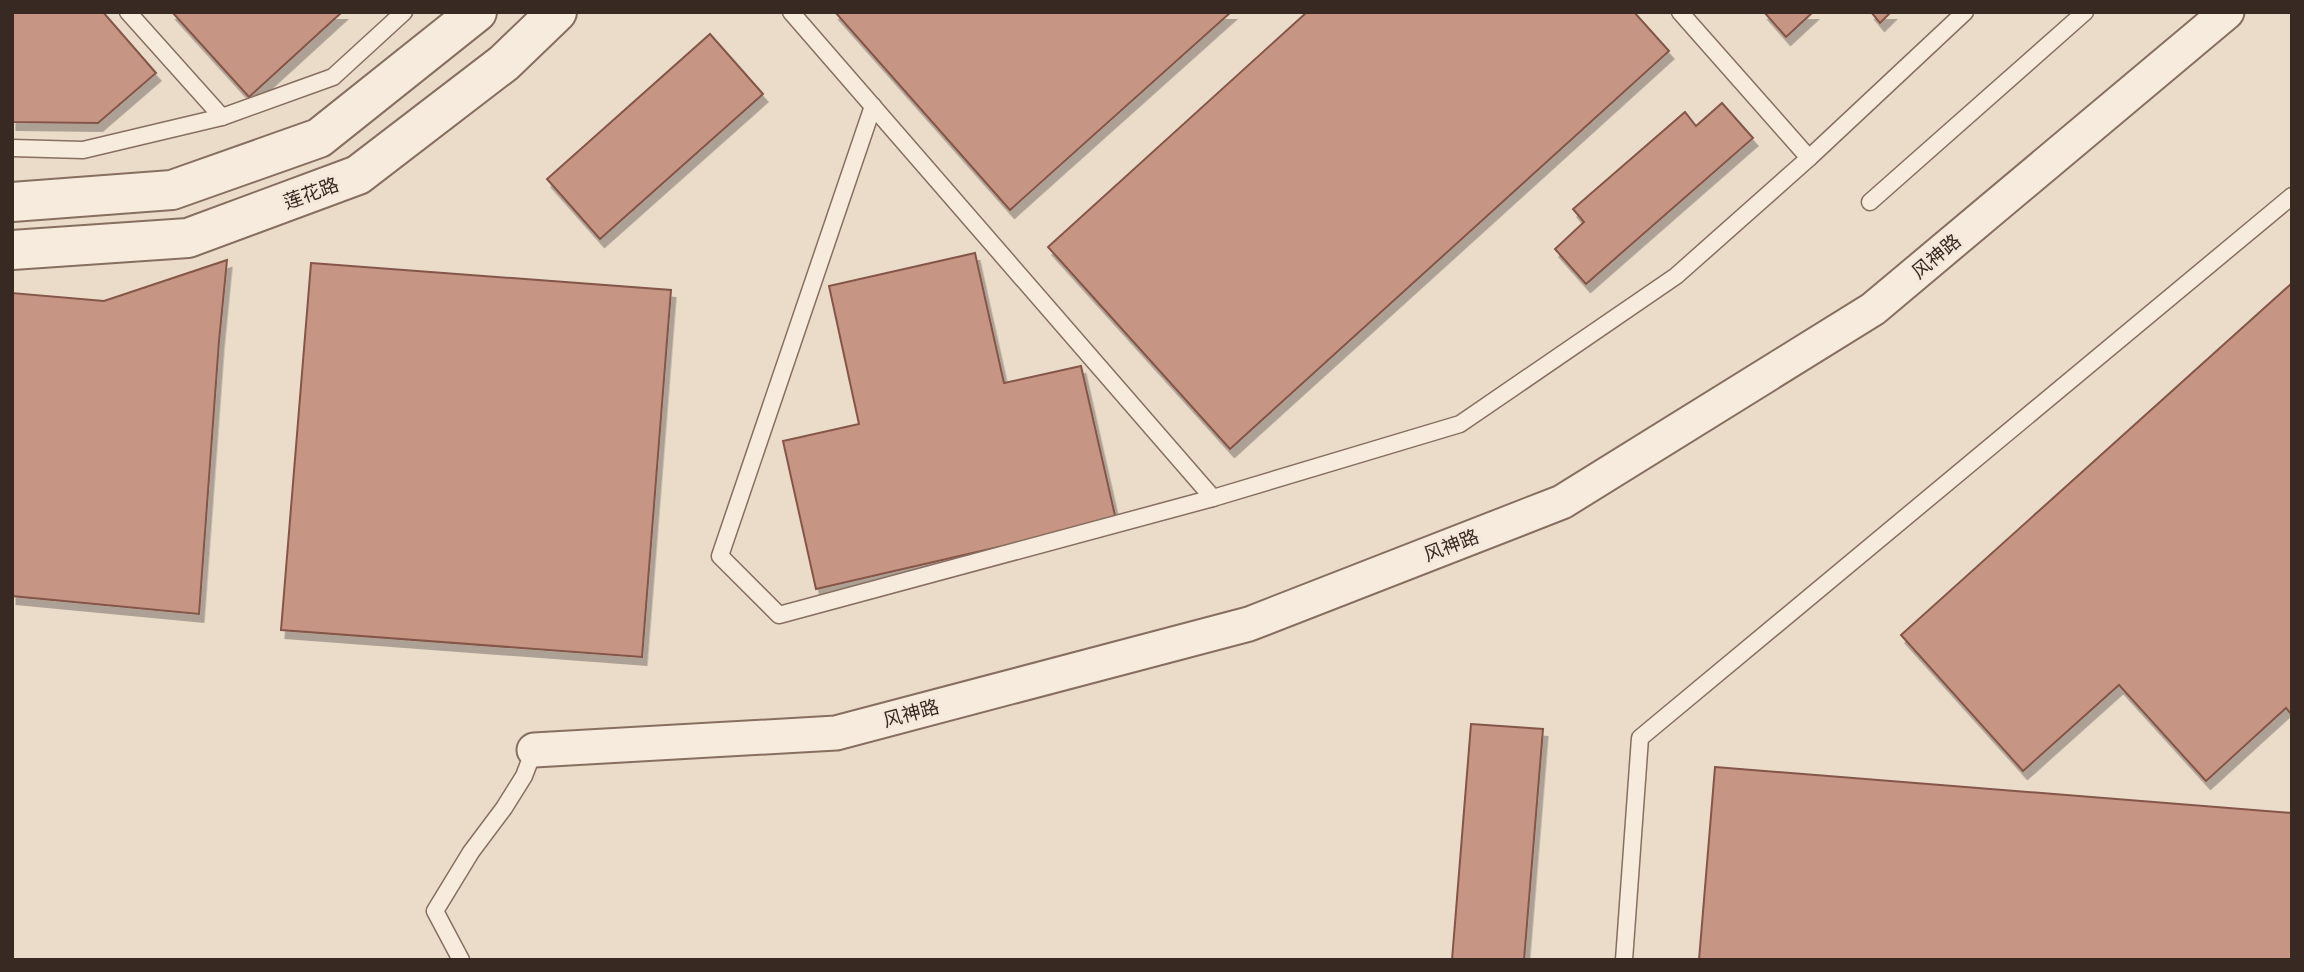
<svg xmlns="http://www.w3.org/2000/svg" width="2304" height="972" viewBox="0 0 2304 972" font-family="'Times New Roman','Noto Sans SC',serif">
  <style>
    .building { fill: #c69583; stroke: #845648; stroke-width: 2; filter: url(#shadow) }
    .lines { fill: none; stroke-linecap: round; stroke-linejoin: round }
    .service-casing { stroke: #876f60; stroke-width: 19 }
    .minor-casing { stroke: #876f60; stroke-width: 37 }
    .tertiary-casing { stroke: #876f60; stroke-width: 42 }
    .service { stroke: #f6ebdd; stroke-width: 16 }
    .minor { stroke: #f6ebdd; stroke-width: 33 }
    .tertiary { stroke: #f6ebdd; stroke-width: 38 }
    .labels { text-anchor: middle; stroke-width: 5; stroke-linejoin: round; paint-order: stroke }
    .street-label { font-size: 19px; fill: #382922; stroke: #f3e8d9 }
  </style>
  <defs>
    <filter id="shadow"><feDropShadow dx="4.5" dy="8" stdDeviation="0" flood-color="#0004"/></filter>
  </defs>
  <rect width="100%" height="100%" fill="#ebdcca"/>
  <g class="building">
    <path d="M12 12H103L156 73 98 123 12 122Z"/>
    <path d="M172 12H342L249 97Z"/>
    <path d="M835 12H1231L1010 210Z"/>
    <path d="M1307 12H1634L1669 51 1230 449 1048 247Z"/>
    <path d="M1764 12H1813L1786 37Z"/>
    <path d="M1871 12H1891L1880 23Z"/>
    <path d="M710 34 763 94 600 239 547 179Z"/>
    <path d="M1722 103 1753 138 1586 284 1555 249 1584 222 1573 209 1685 112 1696 126Z"/>
    <path d="M975 253 1004 383 1081 366 1116 520 816 589 783 441 859 424 829 286Z"/>
    <path d="M227 260 219 341 199 614 12 596V293L104 301Z"/>
    <path d="M311 263 671 290 642 657 281 630Z"/>
    <path d="M2292 283V715L2286 708 2206 781 2119 685 2023 771 1901 635Z"/>
    <path d="M1471 724 1543 729 1524 960H1452Z"/>
    <path d="M1715 767 2292 813V960H1699Z"/>
  </g>
  <g class="lines">
    <g class="service-casing">
      <g id="service">
        <path d="M128 12 222 117"/>
        <path d="M791 12 1213 498 1460 424 1676 276 1809 158 1680 12"/>
        <path d="M873 106 720 556 779 615 1213 498"/>
        <path d="M12 148 83 150 222 117 333 77 404 12"/>
        <path d="M1809 158 1965 12"/>
        <path d="M1870 202 2085 12"/>
        <path d="M461 960 435 911 471 852 504 808 524 776 534 750"/>
        <path d="M1624 960 1640 738 2292 196"/>
      </g>
    </g>
    <g class="minor-casing">
      <path id="minor" d="M534 750 836 733 1249 624 1562 502 1873 309 2227 12"/>
    </g>
    <g class="tertiary-casing">
      <g id="tertiary">
        <path d="M12 202 172 190 319 138 477 12"/>
        <path d="M12 250 188 238 358 175 504 63 557 12"/>
      </g>
    </g>
    <use href="#service" class="service"/>
    <use href="#minor" class="minor"/>
    <use href="#tertiary" class="tertiary"/>
  </g>
  <g class="labels">
    <g class="street-label">
      <text transform="translate(311 193) rotate(-20)" y="7">莲花路</text>
      <text transform="translate(1936 256) rotate(-40)" y="7">风神路</text>
      <text transform="translate(1451 545) rotate(-21)" y="7">风神路</text>
      <text transform="translate(911 713) rotate(-15)" y="7">风神路</text>
    </g>
  </g>
  <rect width="2304" height="972" fill="none" stroke="#382922" stroke-width="28"/>
</svg>
